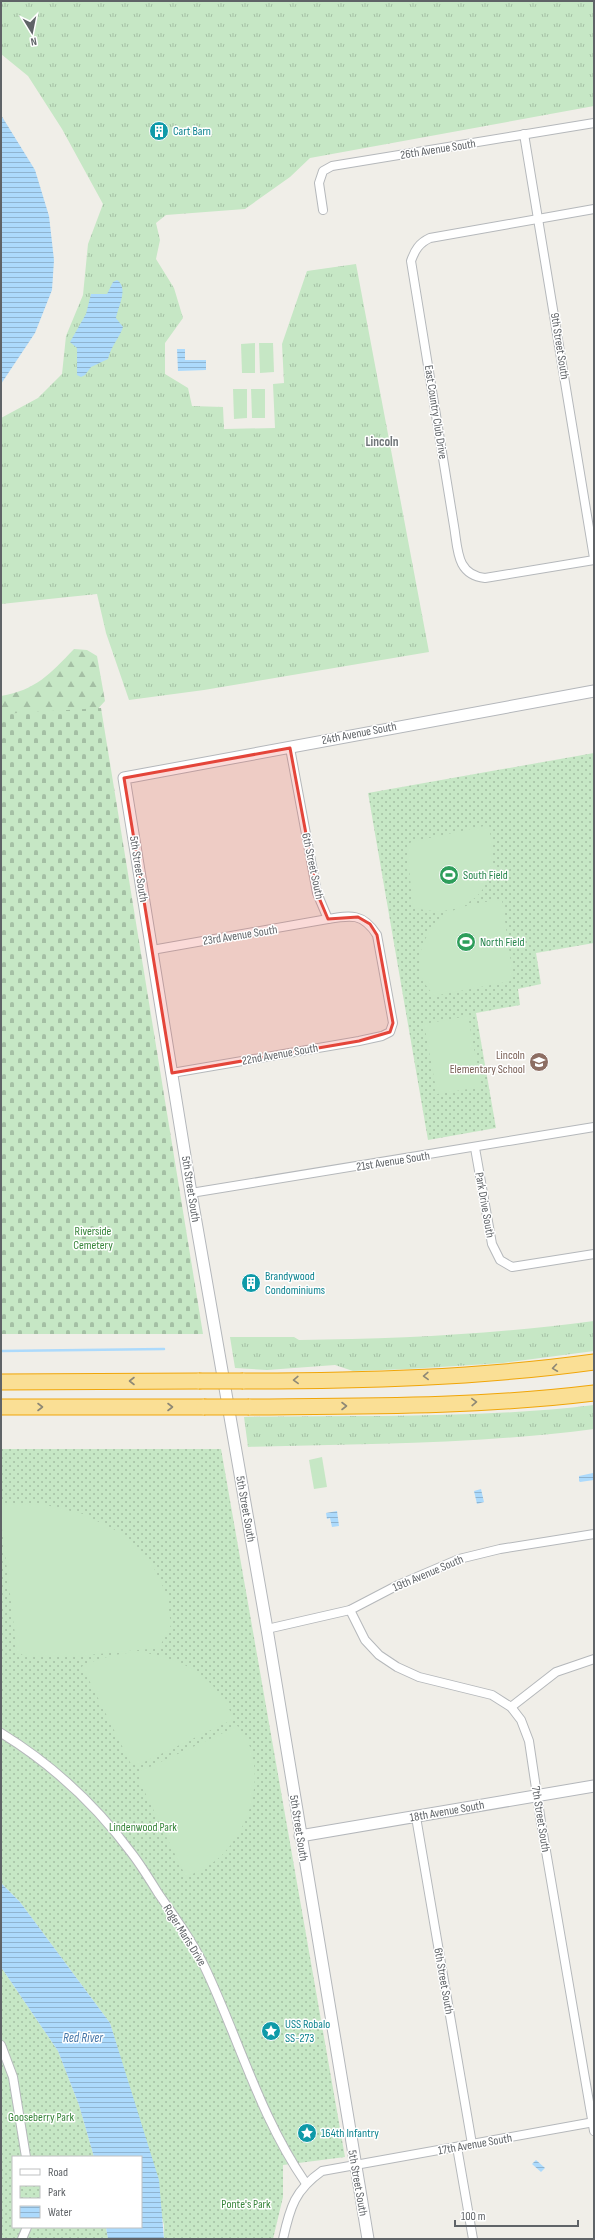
<svg xmlns="http://www.w3.org/2000/svg" width="595" height="2240" viewBox="0 0 595 2240" font-family="'Sofia Sans Condensed',sans-serif">
  <style>
    .grass { fill: url(#grass-tufts) }
    .forest { fill: url(#forest-firs) }
    .cemetery { fill: url(#cemetery-stones) }
    .park { fill: url(#park-dots) }
    .pitch { fill: #c6e7c5 }
    .water { fill: url(#water-rules) }
    .lines { fill: none; stroke-linecap: round; stroke-linejoin: round }
    .stream { stroke: #acdafc; stroke-width: 2.5 }
    .street-casing { stroke: #b5b8bb; stroke-width: 10 }
    .secondary-casing { stroke: #b4b7bb; stroke-width: 13 }
    .highway-casing { stroke: #f0a508; stroke-width: 17 }
    .street { stroke: #fff; stroke-width: 8 }
    .secondary { stroke: #fff; stroke-width: 11 }
    .highway { stroke: #fadf95; stroke-width: 15 }
    .highway-bridge-casing { stroke: #f0a508; stroke-width: 17; stroke-linecap: butt }
    .highway-bridge { stroke: #fadf95; stroke-width: 15 }
    .oneway { stroke: #8e8875 }
    .marked { fill: #e4453a; fill-opacity: 0.2; stroke: #e4453a; stroke-width: 3; stroke-linejoin: round }
    .labels { text-anchor: middle; stroke-width: 3; stroke-linejoin: round; paint-order: stroke }
    .culture-label { font-size: 12px; fill: #0d838f; stroke: #fff; text-anchor: start }
    .street-label { font-size: 12px; fill: #5f6367; stroke: #fff }
    .leisure-label { font-size: 12px; fill: #27864d; stroke: #fff; text-anchor: start }
    .education-label { font-size: 12px; fill: #785e54; stroke: #fff; text-anchor: end }
    .park-label { font-size: 12px; fill: #38853b; stroke: #fff }
    .neighbourhood-label { font-size: 13px; font-weight: bold; fill: #707579; stroke: #fff }
    .water-label { font-size: 13px; font-style: italic; fill: #4475a7; stroke: #fff }
  </style>
  <defs>
    <pattern id="grass-tufts" width="24" height="20" patternUnits="userSpaceOnUse"><rect width="24" height="20" fill="#c6e7c5"/><path d="M3 7l-1-3M5 7V3M7 7l1-3M15 17l-1-3M17 17v-4M19 17l1-3" fill="none" stroke="#a4bfa4"/></pattern>
    <pattern id="forest-firs" width="22" height="20" patternUnits="userSpaceOnUse"><rect width="22" height="20" fill="#c6e7c5"/><path d="M5 1l3.5 6h-7zM16 11l3.5 6h-7z" fill="#a4bfa4"/></pattern>
    <pattern id="cemetery-stones" width="16" height="16" patternUnits="userSpaceOnUse"><rect width="16" height="16" fill="#c6e7c5"/><path d="M2 7V4a2 2 0 0 1 4 0v3zM10 15v-3a2 2 0 0 1 4 0v3z" fill="#a4bfa4"/></pattern>
    <pattern id="park-dots" width="8" height="8" patternUnits="userSpaceOnUse"><rect width="8" height="8" fill="#c6e7c5"/><path d="M2 2h.1M6 6h.1" fill="none" stroke="#a4bfa4" stroke-width="1.8" stroke-linecap="round"/></pattern>
    <pattern id="water-rules" width="6" height="5" patternUnits="userSpaceOnUse"><rect width="6" height="5" fill="#acdafc"/><path d="M0 2.5h6" fill="none" stroke="#8fb4d0"/></pattern>
  </defs>
  <rect width="100%" height="100%" fill="#f0eee8"/>
  <g class="grass">
    <path d="M1 1H594V106L310 158 290 177 245 209 166 215 156 223 160 240 156 259 174 288 183 318 165 343V374L188 388 192 406 223 407 224 429 275 428 273 384 284 383 282 344 307 271 356 264 429 652 204 690 129 700 106 633 97 594 1 604V418L38 398 62 374 66 336 83 295 88 244 103 204 62 129 28 76 1 54Z"/>
    <path d="M594 1321V1351L503 1363 409 1369 353 1371 335 1365 267 1370 235 1368 230 1337H294L299 1340C398 1339 496 1334 594 1321Z"/>
    <path d="M594 1405V1429C479 1444 364 1444 248 1447L244 1417C360 1415 478 1419 594 1405Z"/>
  </g>
  <path class="forest" d="M74 649 87 650 97 656 105 701 95 712 1 729V696C36 690 50 674 74 649Z"/>
  <path class="cemetery" d="M101 708 203 1334H1V714Z"/>
  <g class="park">
    <path d="M594 753V943L536 953 541 984 518 989 520 1005 476 1013 496 1128 428 1140 368 793Z"/>
    <path d="M1 1449H221L345 2157 283 2165V2197L273 2239H164V2225L131 2094 110 2023 20 1902 1 1883Z"/>
    <path d="M1 1967 58 2051 79 2105 94 2157H13V2227H106L108 2239H1Z"/>
  </g>
  <g class="pitch">
    <path d="M255 343V373H242L241 344Z"/>
    <path d="M259 343H273L274 372 260 373Z"/>
    <path d="M233 389H247V418L234 419Z"/>
    <path d="M251 389H265V418H252Z"/>
    <path d="M489 825C496 867 493 902 444 911 435 913 423 909 413 908L407 847 411 842Z"/>
    <path d="M502 900 513 977 511 981 434 996C430 990 424 984 422 978 412 955 430 923 450 912 465 904 485 902 502 900Z"/>
    <path d="M468 1016 481 1087 437 1094 424 1024Z"/>
    <path d="M322 1457 327 1487 314 1489 309 1460Z"/>
    <path d="M42 1504 83 1514 123 1534 150 1560 167 1595 171 1625 159 1648 78 1656H24L17 1651 1 1521V1505Z"/>
    <path d="M140 1652C185 1659 215 1676 234 1719L142 1763 131 1764 82 1666C102 1657 119 1653 140 1652Z"/>
    <path d="M238 1726C242 1734 249 1742 251 1750 262 1786 248 1829 222 1855 212 1865 199 1871 186 1877L139 1780 141 1771Z"/>
  </g>
  <g class="water">
    <path d="M1 115 35 170 49 216 54 260 52 290 35 333 1 384Z"/>
    <path d="M117 280C129 288 118 307 116 318L123 327C119 339 112 344 108 359L91 367 85 375 81 377 77 375V348L70 342 86 314 91 294H107L113 282Z"/>
    <path d="M177 349H185V360H206V370L178 371Z"/>
    <path d="M593 1473 594 1480 580 1482 579 1481V1476Z"/>
    <path d="M481 1489 484 1502 477 1504 474 1491Z"/>
    <path d="M337 1511 339 1526 332 1527 330 1518 327 1519 326 1513Z"/>
    <path d="M1 1883 20 1902 110 2023 159 2180 164 2239H108L106 2227H141V2157H94L79 2105 58 2051 1 1967Z"/>
    <path d="M536 2160 545 2168 541 2172 532 2164Z"/>
  </g>
  <g class="lines">
    <path class="stream" d="M1 1351 164 1349"/>
    <g class="street-casing">
      <g id="street">
        <path d="M524 134 594 558"/>
        <path d="M594 209 430 238C419 243 415 250 411 261L454 526C458 549 456 575 485 578L594 560"/>
        <path d="M323 210 319 183 323 171 332 166 594 123"/>
        <path d="M152 950 328 919"/>
        <path d="M172 1073 359 1041 382 1036 390 1032 393 1023 377 935C363 913 351 915 328 919L317 893 290 748"/>
        <path d="M475 1148 492 1244 500 1260 512 1267 594 1254"/>
        <path d="M191 1193 594 1127"/>
        <path d="M350 1610 365 1640 379 1655 397 1667 419 1677 492 1695 511 1707 521 1720 529 1741 541 1822 594 2131"/>
        <path d="M267 1629 350 1610 398 1585 459 1559 500 1549 594 1534"/>
        <path d="M511 1707 556 1672 594 1659"/>
        <path d="M1 1733C53 1765 97 1806 133 1855 142 1867 150 1880 158 1893 176 1919 194 1943 207 1972 240 2043 261 2118 305 2182"/>
        <path d="M416 1817 472 2144"/>
        <path d="M1 2045 13 2077 26 2157"/>
        <path d="M457 2147 473 2239"/>
        <path d="M22 2239 27 2227"/>
        <path d="M283 2239C290 2207 295 2190 322 2171L594 2122"/>
      </g>
    </g>
    <g class="secondary-casing">
      <g id="secondary">
        <path d="M300 1836 594 1786"/>
        <path d="M368 2239 267 1629 191 1193 124 778 594 691"/>
      </g>
    </g>
    <g class="highway-casing">
      <g id="highway">
        <path d="M243 1381C360 1381 478 1378 594 1362"/>
        <path d="M1 1382 199 1381"/>
        <path d="M1 1407H204"/>
        <path d="M249 1407C364 1406 480 1407 594 1393"/>
      </g>
    </g>
    <use href="#street" class="street"/>
    <use href="#secondary" class="secondary"/>
    <use href="#highway" class="highway"/>
    <g class="highway-bridge-casing">
      <g id="highway-bridge">
        <path d="M199 1381H243"/>
        <path d="M204 1407H249"/>
      </g>
    </g>
    <use href="#highway-bridge" class="highway-bridge"/>
  </g>
  <defs><path id="oneway-chevron" d="M-2-3.5L2.5 0L-2 3.5" fill="none" stroke-width="1.6" stroke-linecap="round" stroke-linejoin="round"/></defs>
  <g class="oneway">
    <use href="#oneway-chevron" transform="translate(555 1368) rotate(172)"/>
    <use href="#oneway-chevron" transform="translate(426 1376) rotate(178)"/>
    <use href="#oneway-chevron" transform="translate(296 1380) rotate(178)"/>
    <use href="#oneway-chevron" transform="translate(132 1381) rotate(180)"/>
    <use href="#oneway-chevron" transform="translate(474 1402) rotate(-2)"/>
    <use href="#oneway-chevron" transform="translate(344 1406)"/>
    <use href="#oneway-chevron" transform="translate(40 1407)"/>
    <use href="#oneway-chevron" transform="translate(170 1407)"/>
  </g>
  <path class="marked" d="M290 748 317 893 328 919 358 917 370 924 377 935 393 1023 390 1032 359 1041 172 1073 124 778Z"/>
  <defs>
    <g id="building-disc" transform="scale(1)"><circle r="9.5" fill="#0f9aa8" stroke="#fff"/><path d="M-4-6H4V6H1V3H-1V6H-4ZM-2.5-4.3h1.7v1.8h-1.7ZM.8-4.3h1.7v1.8H.8ZM-2.5-1h1.7V.8h-1.7ZM.8-1h1.7V.8H.8Z" fill="#fff"/></g>
    <g id="stadium-disc" transform="scale(1)"><circle r="9.5" fill="#2e9e5b" stroke="#fff"/><path d="M0-5a6.5 5 0 1 0 0 10a6.5 5 0 1 0 0-10ZM-3.5-1.8h7v3.6h-7Z" fill="#fff"/></g>
    <g id="school-disc" transform="scale(1)"><circle r="9.5" fill="#8d6e63" stroke="#fff"/><path d="M0-5L7-2L0 1L-7-2ZM-4 1L0 2.5L4 1V4Q0 6-4 4Z" fill="#fff"/></g>
    <g id="sight-disc" transform="scale(1)"><circle r="9.5" fill="#0f9aa8" stroke="#fff"/><path d="M0-6L1.8-2.2L6-1.7L2.9 1.2L3.7 5.4L0 3.3L-3.7 5.4L-2.9 1.2L-6-1.7L-1.8-2.2Z" fill="#fff"/></g>
  </defs>
  <g fill-rule="evenodd">
    <use href="#building-disc" x="159" y="131"/>
    <use href="#stadium-disc" x="449" y="875"/>
    <use href="#stadium-disc" x="466" y="942"/>
    <use href="#school-disc" x="539" y="1062"/>
    <use href="#building-disc" x="251" y="1283"/>
    <use href="#sight-disc" x="271" y="2031"/>
    <use href="#sight-disc" x="307" y="2133"/>
  </g>
  <g class="labels">
    <g class="culture-label">
      <text x="173" y="135">Cart Barn</text>
      <text x="265" y="1280">Brandywood<tspan x="265" dy="14">Condominiums</tspan></text>
      <text x="285" y="2028">USS Robalo<tspan x="285" dy="14">SS-273</tspan></text>
      <text x="321" y="2137">164th Infantry</text>
    </g>
    <g class="street-label">
      <text transform="translate(438 149) rotate(-9)" y="4">26th Avenue South</text>
      <text transform="translate(560 346) rotate(81)" y="4">9th Street South</text>
      <text transform="translate(436 412) rotate(81)" y="4">East Country Club Drive</text>
      <text transform="translate(359 733) rotate(-11)" y="4">24th Avenue South</text>
      <text transform="translate(313 866) rotate(78)" y="4">6th Street South</text>
      <text transform="translate(139 869) rotate(81)" y="4">5th Street South</text>
      <text transform="translate(240 935) rotate(-9)" y="4">23rd Avenue South</text>
      <text transform="translate(280 1054) rotate(-10)" y="4">22nd Avenue South</text>
      <text transform="translate(393 1161) rotate(-9)" y="4">21st Avenue South</text>
      <text transform="translate(191 1189) rotate(81)" y="4">5th Street South</text>
      <text transform="translate(485 1205) rotate(80)" y="4">Park Drive South</text>
      <text transform="translate(246 1509) rotate(80)" y="4">5th Street South</text>
      <text transform="translate(428 1573) rotate(-23)" y="4">19th Avenue South</text>
      <text transform="translate(447 1811) rotate(-10)" y="4">18th Avenue South</text>
      <text transform="translate(541 1819) rotate(81)" y="4">7th Street South</text>
      <text transform="translate(299 1828) rotate(81)" y="4">5th Street South</text>
      <text transform="translate(185 1935) rotate(58)" y="4">Roger Maris Drive</text>
      <text transform="translate(444 1981) rotate(80)" y="4">6th Street South</text>
      <text transform="translate(475 2144) rotate(-10)" y="4">17th Avenue South</text>
      <text transform="translate(358 2183) rotate(80)" y="4">5th Street South</text>
    </g>
    <g class="leisure-label">
      <text x="463" y="879">South Field</text>
      <text x="480" y="946">North Field</text>
    </g>
    <g class="education-label">
      <text x="525" y="1059">Lincoln<tspan x="525" dy="14">Elementary School</tspan></text>
    </g>
    <g class="park-label">
      <text x="93" y="1235">Riverside<tspan x="93" dy="14">Cemetery</tspan></text>
      <text x="143" y="1831">Lindenwood Park</text>
      <text x="41" y="2121">Gooseberry Park</text>
      <text x="246" y="2208">Ponte's Park</text>
    </g>
    <g class="neighbourhood-label">
      <text x="382" y="446">Lincoln</text>
    </g>
    <g class="water-label">
      <text x="83" y="2042">Red River</text>
    </g>
  </g>
  <rect width="595" height="2240" fill="none" stroke="#5f6367" stroke-width="4"/>
  <rect x="12" y="2156" width="130" height="72" fill="#ffffff" stroke="#bfc1c2"/>
  <rect x="20" y="2169" width="20" height="6" fill="#ffffff" stroke="#bfc1c2"/>
  <text x="48" y="2176" font-size="12" fill="#5f6367">Road</text>
  <rect x="20" y="2186" width="20" height="12" fill="url(#park-dots)" stroke="#bfc1c2"/>
  <text x="48" y="2196" font-size="12" fill="#5f6367">Park</text>
  <rect x="20" y="2206" width="20" height="12" fill="url(#water-rules)" stroke="#bfc1c2"/>
  <text x="48" y="2216" font-size="12" fill="#5f6367">Water</text>
  <g transform="translate(32 32) rotate(170)" stroke="#ffffff" stroke-width="3" paint-order="stroke">
  <path d="M0-3L7 15L0 10L-7 15Z" fill="#5f6367"/>
  <text y="-6" font-size="11" font-weight="bold" text-anchor="middle" fill="#5f6367">N</text>
  </g>
  <path d="M455 2220v6h123v-6" fill="none" stroke="#5f6367" stroke-width="2"/>
  <text x="461" y="2220" font-size="12" fill="#5f6367" stroke="#ffffff" stroke-width="3" paint-order="stroke">100 m</text>
</svg>
